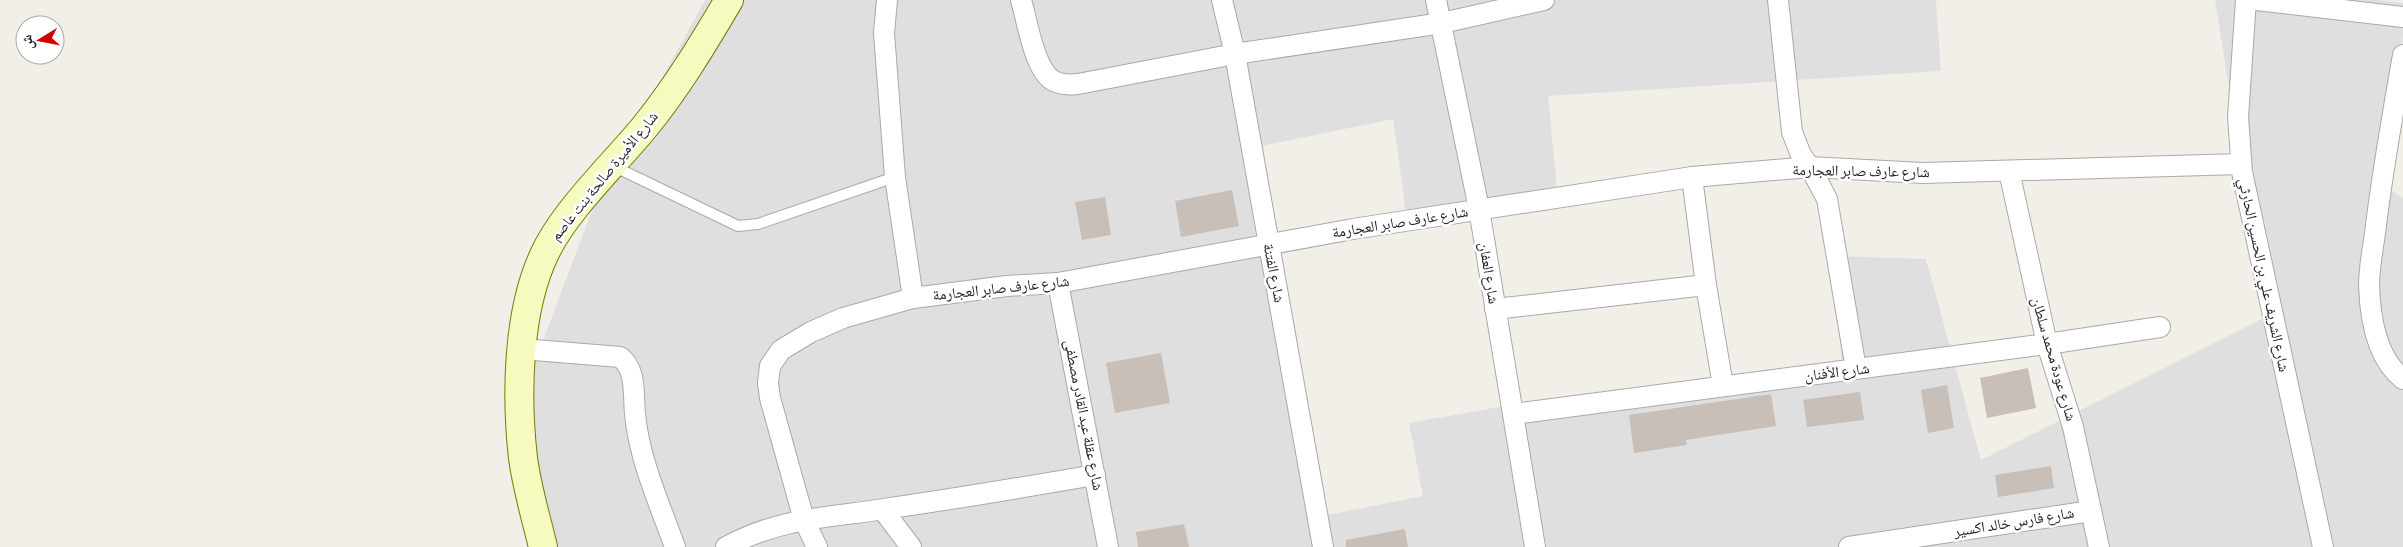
<svg xmlns="http://www.w3.org/2000/svg" width="2403" height="547" viewBox="0 0 2403 547" font-family="'Sofia Sans Condensed','Noto Naskh Arabic',sans-serif">
  <style>
    .residential { fill: #e0dfdf }
    .building { fill: #c7bfb8 }
    .lines { fill: none; stroke-linecap: round; stroke-linejoin: round }
    .lane-casing { stroke: #a9a9a9; stroke-width: 12 }
    .street-casing { stroke: #a9a9a9; stroke-width: 22 }
    .secondary-casing { stroke: #707d05; stroke-width: 30 }
    .lane { stroke: #fff; stroke-width: 10 }
    .street { stroke: #fff; stroke-width: 20 }
    .secondary { stroke: #f7fabf; stroke-width: 28 }
    .labels { text-anchor: middle; stroke-width: 5; stroke-linejoin: round; paint-order: stroke }
    .street-label { font-size: 15px; fill: #222; stroke: #fff }
  </style>
  <rect width="100%" height="100%" fill="#f2efe9"/>
  <path class="residential" d="M705 0H1936L1941 71 1548 96 1557 189 1407 220 1393 119 1247 149 1317 517 1423 496 1409 423 1516 404 1842 368 1834 256 1926 259 1981 460 2266 317 2215 0H2378L2403 3V36L2384 186 2403 198V547H540L530 375 599 192Z"/>
  <g class="building">
    <path d="M1232 190 1239 226 1181 237 1175 201Z"/>
    <path d="M1105 197 1111 235 1082 240 1075 202Z"/>
    <path d="M1161 353 1170 403 1115 413 1106 363Z"/>
    <path d="M2028 368 2036 408 1987 418 1980 378Z"/>
    <path d="M1947 385 1954 428 1928 433 1921 390Z"/>
    <path d="M1860 392 1864 420 1807 427 1803 400Z"/>
    <path d="M1771 394 1776 426 1686 440 1687 445 1634 453 1629 415Z"/>
    <path d="M2051 466 2054 488 1998 497 1995 475Z"/>
    <path d="M1184 524 1189 547H1138L1136 532Z"/>
    <path d="M1405 529 1408 547H1346V540Z"/>
  </g>
  <g class="lines">
    <g class="lane-casing">
      <path id="lane" d="M613 166 738 226 758 224 895 177"/>
    </g>
    <g class="street-casing">
      <g id="street">
        <path d="M887 0 884 33 895 177 913 298"/>
        <path d="M1021 0C1027 20 1034 68 1052 80 1060 85 1069 85 1078 84L1235 54 1442 23 1544 0"/>
        <path d="M1222 0 1235 54 1323 547"/>
        <path d="M1436 0 1479 209 1535 547"/>
        <path d="M1778 0 1792 132 1801 155 1810 167 1827 199 1856 369"/>
        <path d="M2246 0 2238 117 2242 172 2323 547"/>
        <path d="M2257 0 2403 17"/>
        <path d="M2403 55C2393 112 2383 168 2376 225 2374 244 2369 266 2369 285 2370 317 2376 358 2403 379"/>
        <path d="M2009 171 2047 344 2073 427 2099 547"/>
        <path d="M1692 177 1706 285 1723 386"/>
        <path d="M1058 283 1108 547"/>
        <path d="M1495 309 1706 285"/>
        <path d="M522 349 620 357C637 370 633 394 635 414 639 459 660 505 675 547"/>
        <path d="M1513 414 2047 344 2160 327"/>
        <path d="M883 510 911 547"/>
        <path d="M726 547C779 518 826 518 884 509 955 499 1025 487 1095 475"/>
        <path d="M817 547 804 520 770 398 768 383 770 366 781 350 811 332 843 318 913 298 1007 286 1058 283 1353 229 1692 177 1810 167 1923 173 2241 164"/>
        <path d="M1849 547 2091 511"/>
      </g>
    </g>
    <g class="secondary-casing">
      <path id="secondary" d="M543 547C536 518 527 488 523 458 516 396 517 311 545 253 564 212 613 165 643 129 676 89 703 44 729 0"/>
    </g>
    <use href="#lane" class="lane"/>
    <use href="#street" class="street"/>
    <use href="#secondary" class="secondary"/>
  </g>
  <g class="labels">
    <g class="street-label">
      <text transform="translate(1861 171) rotate(1)" y="5">شارع عارف صابر العجارمة</text>
      <text transform="translate(604 176) rotate(-51)" y="5">شارع الأميرة صالحة بنت عاصم</text>
      <text transform="translate(1400 222) rotate(-9)" y="5">شارع عارف صابر العجارمة</text>
      <text transform="translate(1274 273) rotate(79)" y="5">شارع الفتنة</text>
      <text transform="translate(1489 273) rotate(81)" y="5">شارع العفان</text>
      <text transform="translate(2264 275) rotate(78)" y="5">شارع الشريف علي بن الحسين الحارثي</text>
      <text transform="translate(1001 288) rotate(-6)" y="5">شارع عارف صابر العجارمة</text>
      <text transform="translate(2054 359) rotate(74)" y="5">شارع عودة محمد سلطان</text>
      <text transform="translate(1837 372) rotate(-7)" y="5">شارع الأفنان</text>
      <text transform="translate(1084 415) rotate(79)" y="5">شارع عقلة عبد القادر مصطفى</text>
      <text transform="translate(2014 522) rotate(-9)" y="5">شارع فارس خالد اكسير</text>
    </g>
  </g>
  <g transform="translate(40 40) rotate(260)"><circle r="24" fill="#ffffff" stroke="#a7a7a7"/>
  <path d="M0-4L9 19L0 12L-9 19Z" fill="#d40000"/>
  <text y="-8" font-size="14" font-weight="bold" text-anchor="middle" fill="#222222">ش</text>
  </g>
</svg>
